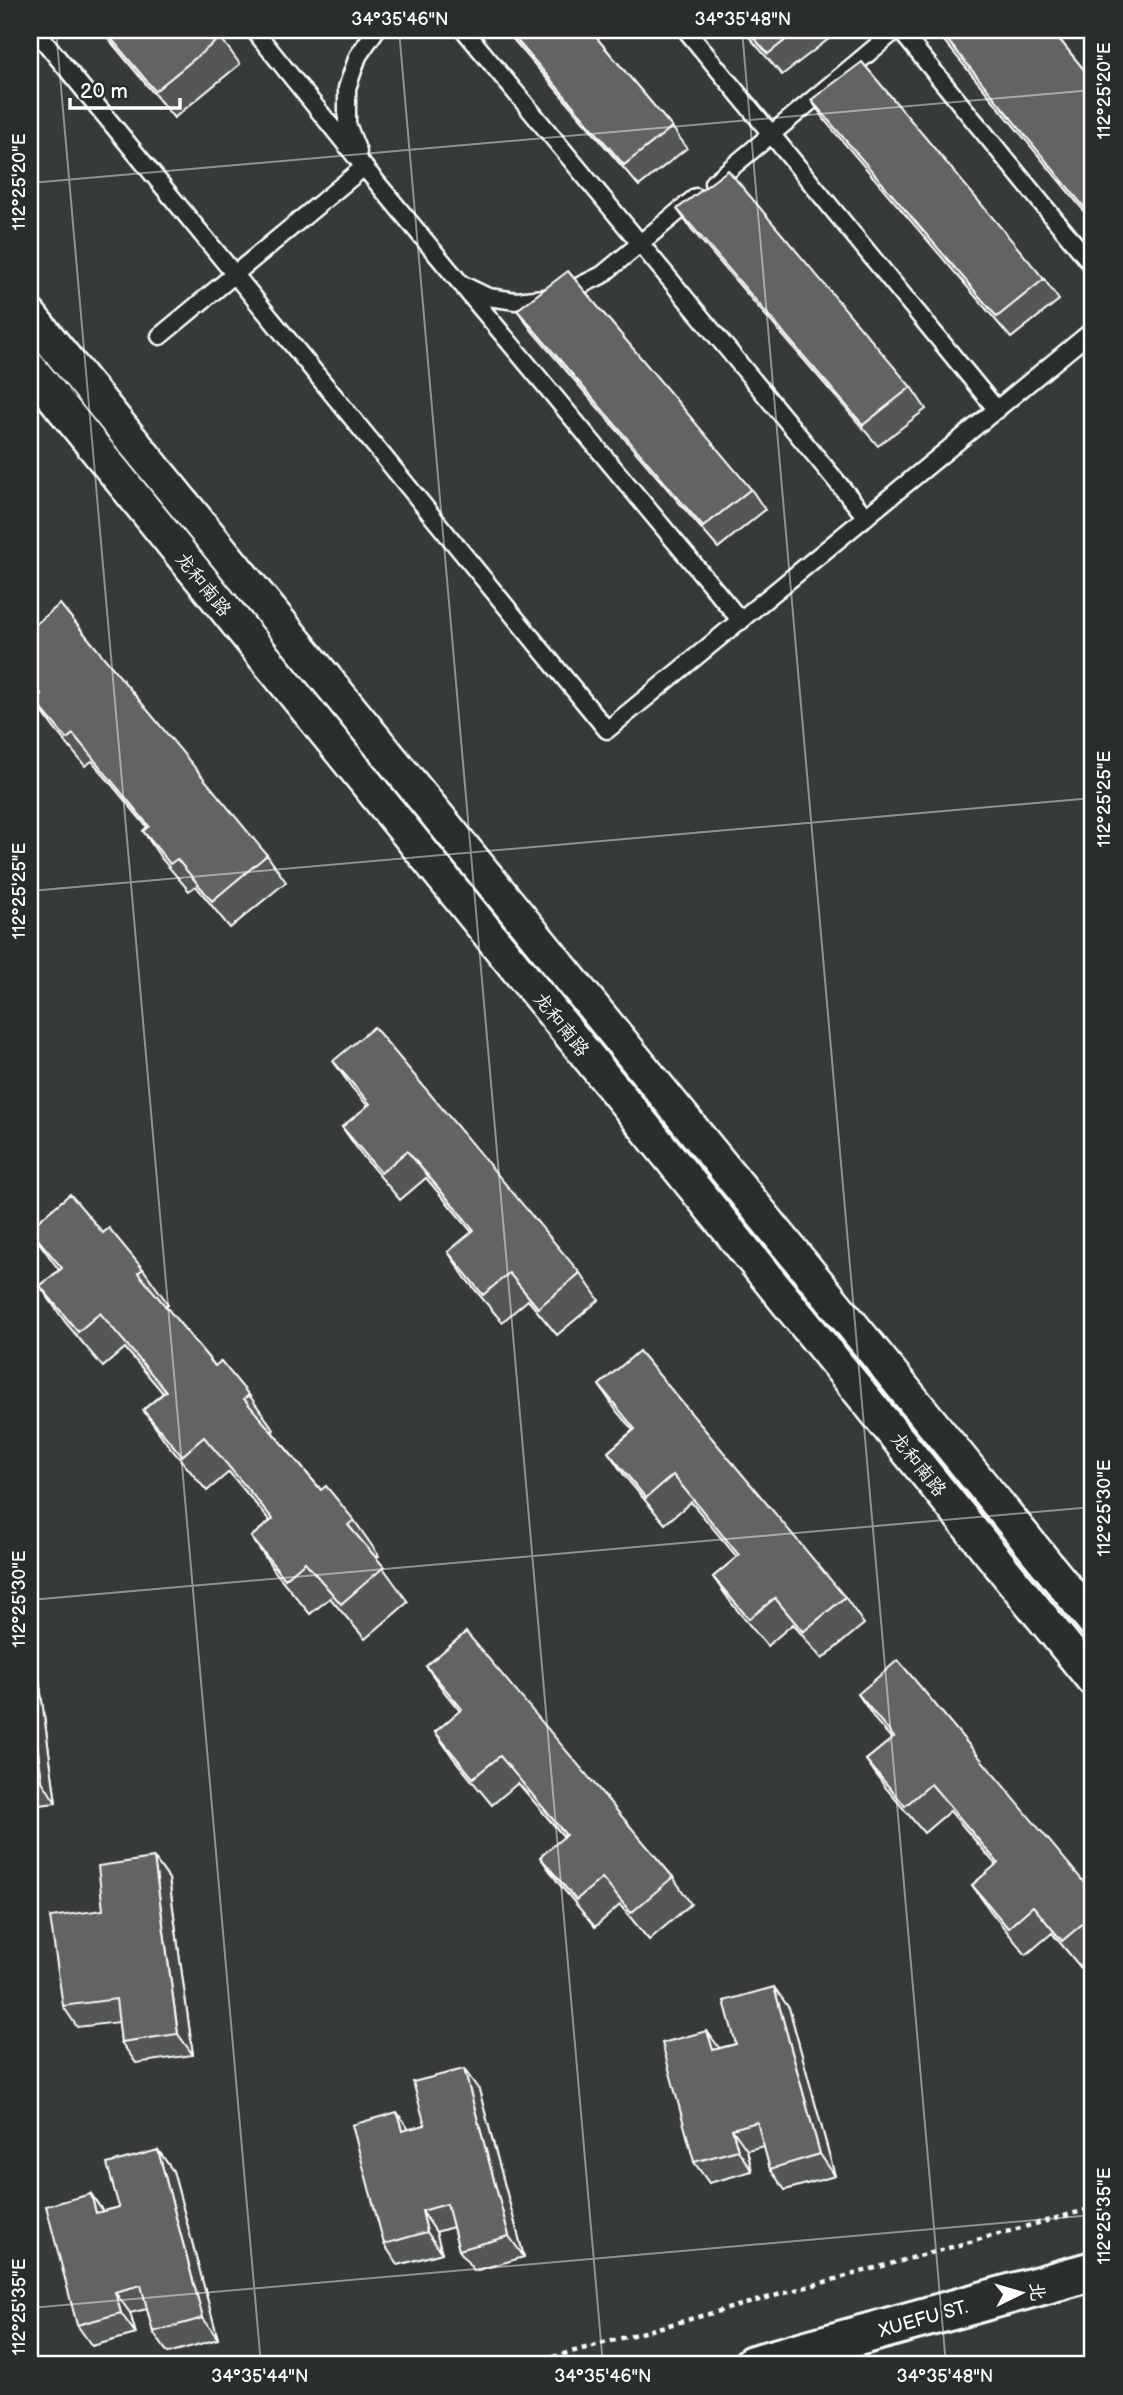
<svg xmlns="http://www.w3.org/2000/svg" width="1123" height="2395" viewBox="0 0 1123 2395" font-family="'Balsamiq Sans','LXGW WenKai TC',sans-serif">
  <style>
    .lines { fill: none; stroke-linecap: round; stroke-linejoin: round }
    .lane-casing { stroke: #fff; stroke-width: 21 }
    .street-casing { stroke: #fff; stroke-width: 37 }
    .secondary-casing { stroke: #fff; stroke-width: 44 }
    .path { stroke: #fff; stroke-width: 4.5; stroke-dasharray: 5 5; stroke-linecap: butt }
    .lane { stroke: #2a2d2e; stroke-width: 16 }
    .street { stroke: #2a2d2e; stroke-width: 32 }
    .secondary { stroke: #2a2d2e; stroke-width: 38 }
    .wall { fill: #555657; stroke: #fff; stroke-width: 2 }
    .shaded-wall { fill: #454647; stroke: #fff; stroke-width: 2 }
    .building { fill: #636465; stroke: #fff; stroke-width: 2 }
    .ticks { fill: none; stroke: #fff; stroke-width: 2; stroke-opacity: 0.45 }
    .labels { text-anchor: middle; stroke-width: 5; stroke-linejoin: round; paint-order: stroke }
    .street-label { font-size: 19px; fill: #fff; stroke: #2a2d2e }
    .neatline { fill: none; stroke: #fff; stroke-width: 2.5 }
    .ticks-label { font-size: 18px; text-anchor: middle; fill: #fff }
  </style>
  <rect width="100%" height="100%" fill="#373a3b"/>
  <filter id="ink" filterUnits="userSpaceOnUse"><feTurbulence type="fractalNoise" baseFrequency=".0143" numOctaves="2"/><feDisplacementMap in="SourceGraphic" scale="14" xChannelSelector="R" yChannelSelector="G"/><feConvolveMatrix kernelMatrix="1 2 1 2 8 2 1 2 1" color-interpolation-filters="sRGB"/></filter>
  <g filter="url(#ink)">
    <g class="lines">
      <g class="lane-casing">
        <g id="lane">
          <path d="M35 30 607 730 1093 330"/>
          <path d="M254 30 364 167"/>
          <path d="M464 30 866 517"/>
          <path d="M686 30 997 410"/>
          <path d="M900 30 1093 266"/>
          <path d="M358 152 347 124V88L358 56 376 30"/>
          <path d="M713 183 896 30"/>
          <path d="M465 289 741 621"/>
          <path d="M160 336 364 167 461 284 488 297 516 301 544 298 567 292 602 275 696 197"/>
        </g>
      </g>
      <g class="street-casing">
        <g id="street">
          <path d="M30 315 1093 1621"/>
          <path d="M30 368 1093 1680"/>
        </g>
      </g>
      <g class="secondary-casing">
        <path id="secondary" d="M753 2365 1093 2271"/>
      </g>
      <path class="path" d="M524 2365 1093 2208"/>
      <use href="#lane" class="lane"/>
      <use href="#street" class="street"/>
      <use href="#secondary" class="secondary"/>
    </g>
    <g class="wall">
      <path d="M101 30H215L240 64 174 118Z"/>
      <path d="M505 30H590L672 127 687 148 639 186Z"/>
      <path d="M743 30H824L830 38 782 75Z"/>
      <path d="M935 30H1052L1093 81V222Z"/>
      <path d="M811 100 1044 279 1059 300 1011 338 826 122Z"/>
      <path d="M677 209 911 387 926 409 878 446 692 230Z"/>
      <path d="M517 310 751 489 765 510 718 548 532 331Z"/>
      <path d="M30 629 267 855 286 882 230 928 196 886 189 891 161 858 143 831 147 827 92 761 85 766 53 727 34 700 39 696 30 684Z"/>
      <path d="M333 1061 580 1273 599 1300 557 1335 528 1300 502 1322 466 1279 448 1252 472 1232 426 1178 400 1200 361 1154 342 1127 368 1106 352 1088Z"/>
      <path d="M30 1230 103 1233 143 1269 168 1304 165 1306 215 1366 249 1395 274 1430 272 1432 321 1490 354 1520 379 1556 376 1558 408 1602 365 1639 330 1598 310 1614 276 1573 251 1537 270 1521 229 1472 207 1491 168 1445 143 1410 163 1393 125 1348 103 1367 65 1322 40 1286 59 1270Z"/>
      <path d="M599 1385 845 1597 864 1624 822 1659 793 1624 767 1646 732 1604 713 1577 737 1557 691 1502 665 1524 626 1478 608 1452 633 1430 617 1412Z"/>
      <path d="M30 1623 32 1627 56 1803 30 1806Z"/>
      <path d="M426 1666 673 1877 691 1904 649 1940 620 1905 595 1927 559 1884 540 1857 564 1837 518 1783 492 1805 454 1759 435 1732 460 1711 445 1693Z"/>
      <path d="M858 1694 1093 1893V1958L1081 1968 1052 1933 1026 1955 991 1912 972 1885 996 1865 950 1811 924 1833 885 1787 866 1760 892 1739 876 1721Z"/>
      <path d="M154 1858 169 1879 193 2055 136 2063 121 2042 119 2022 77 2027 63 2006 103 1910Z"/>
      <path d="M789 2008 835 2176 785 2190 770 2169 764 2146 747 2150 752 2171 709 2183 694 2162 719 2048 736 2044Z"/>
      <path d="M479 2090 524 2257 474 2271 459 2250 453 2227 436 2232 442 2253 398 2265 384 2244 409 2130 425 2125Z"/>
      <path d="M158 2150 173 2171 218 2339 168 2353 153 2332 147 2309 130 2313 136 2334 92 2346 77 2325 91 2194 103 2211 119 2207Z"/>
    </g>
    <g class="shaded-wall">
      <path d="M30 1623 32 1627 56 1803 42 1781 30 1694Z"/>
      <path d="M154 1858 169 1879 193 2055 178 2034Z"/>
      <path d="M774 1987 789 2008 835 2176 820 2154Z"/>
      <path d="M707 2031 722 2052 713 2050Z"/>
      <path d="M464 2069 479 2090 524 2257 509 2236Z"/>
      <path d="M397 2112 412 2134 402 2131Z"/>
      <path d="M732 2129 747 2150 752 2171 738 2150Z"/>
      <path d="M158 2150 173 2171 218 2339 203 2318Z"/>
      <path d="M91 2194 105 2215 96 2213Z"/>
      <path d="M422 2211 436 2232 442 2253 427 2232Z"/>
      <path d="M115 2292 130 2313 136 2334 121 2313Z"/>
    </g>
    <g class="building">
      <path d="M104 30H215L221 37 155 91Z"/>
      <path d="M508 30H590L672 127 624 165Z"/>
      <path d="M747 30H798L768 54Z"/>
      <path d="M939 30H1052L1093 81V218Z"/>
      <path d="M862 62 1044 279 997 317 811 100Z"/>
      <path d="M728 170 911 387 863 425 677 209Z"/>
      <path d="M568 271 751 489 703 527 517 310Z"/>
      <path d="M60 604 267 855 212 901 177 859 170 864 143 831 149 826 73 734 67 739 34 700 41 694 30 680V629Z"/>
      <path d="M374 1027 580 1273 538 1308 509 1273 483 1295 448 1252 474 1230 407 1151 381 1173 342 1127 370 1104 333 1061Z"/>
      <path d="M70 1194 103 1233 109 1228 143 1269 138 1273 215 1366 221 1361 249 1395 244 1399 321 1490 326 1486 354 1520 348 1525 384 1567 341 1604 305 1562 285 1579 251 1537 273 1519 204 1437 182 1456 143 1410 166 1391 100 1313 78 1332 40 1286 62 1268 30 1230V1228Z"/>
      <path d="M639 1351 845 1597 803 1632 775 1598 749 1619 713 1577 739 1555 673 1475 646 1498 608 1452 635 1429 599 1385Z"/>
      <path d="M466 1632 673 1877 631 1913 602 1878 576 1900 540 1857 566 1835 500 1756 473 1778 435 1732 462 1709 426 1666Z"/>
      <path d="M898 1660 1093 1893V1915L1062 1941 1033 1906 1008 1928 972 1885 998 1863 931 1784 905 1806 866 1760 894 1737 858 1694Z"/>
      <path d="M30 1694 42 1781 30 1783Z"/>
      <path d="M154 1858 178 2034 121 2042 116 1999 63 2006 50 1917 103 1910 98 1866Z"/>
      <path d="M774 1987 820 2154 770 2169 757 2122 732 2129 738 2150 694 2162 662 2043 707 2031 713 2050 736 2044 724 2001Z"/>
      <path d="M464 2069 509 2236 459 2250 447 2204 422 2211 427 2232 384 2244 352 2125 397 2112 402 2131 425 2125 413 2082Z"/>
      <path d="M158 2150 203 2318 153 2332 141 2285 115 2292 121 2313 77 2325 46 2206 91 2194 96 2213 119 2207 107 2164Z"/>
    </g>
  </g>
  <path class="ticks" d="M56 30 261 2365M399 30 603 2365M742 30 946 2365M1084 30 1093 131M30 183 1093 90M30 891 1093 798M30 1600 1093 1507M30 2308 1093 2215"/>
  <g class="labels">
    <g class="street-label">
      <text transform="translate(204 584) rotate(51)" y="7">龙和南路</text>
      <text transform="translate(562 1024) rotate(51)" y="7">龙和南路</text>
      <text transform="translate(919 1464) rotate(51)" y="7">龙和南路</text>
      <text transform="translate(923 2318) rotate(-16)" y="7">XUEFU ST.</text>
    </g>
  </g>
  <rect width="1123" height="2395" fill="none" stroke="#2a2d2e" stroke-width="77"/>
  <g transform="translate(1021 2293) rotate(85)" stroke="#2a2d2e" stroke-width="5" paint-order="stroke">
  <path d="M0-5L12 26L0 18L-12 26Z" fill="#ffffff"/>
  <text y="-10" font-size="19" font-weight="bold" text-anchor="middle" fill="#ffffff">北</text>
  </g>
  <path d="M70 98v10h110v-10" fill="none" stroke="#ffffff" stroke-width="3.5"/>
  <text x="80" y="98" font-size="21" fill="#ffffff" stroke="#2a2d2e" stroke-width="5" paint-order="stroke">20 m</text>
  <rect x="38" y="38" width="1046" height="2318" class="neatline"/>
  <g class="ticks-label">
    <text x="400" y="25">34°35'46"N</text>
    <text x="743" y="25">34°35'48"N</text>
    <text transform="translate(1104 91) rotate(-90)" y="6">112°25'20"E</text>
    <text transform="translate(19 182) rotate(-90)" y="6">112°25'20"E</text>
    <text transform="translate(1104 799) rotate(-90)" y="6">112°25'25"E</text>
    <text transform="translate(19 891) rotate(-90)" y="6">112°25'25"E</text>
    <text transform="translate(1104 1508) rotate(-90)" y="6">112°25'30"E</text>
    <text transform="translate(19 1599) rotate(-90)" y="6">112°25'30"E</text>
    <text transform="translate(1104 2216) rotate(-90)" y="6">112°25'35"E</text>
    <text transform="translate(19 2307) rotate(-90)" y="6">112°25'35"E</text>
    <text x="260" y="2382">34°35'44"N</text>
    <text x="603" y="2382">34°35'46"N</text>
    <text x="945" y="2382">34°35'48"N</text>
  </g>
</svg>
